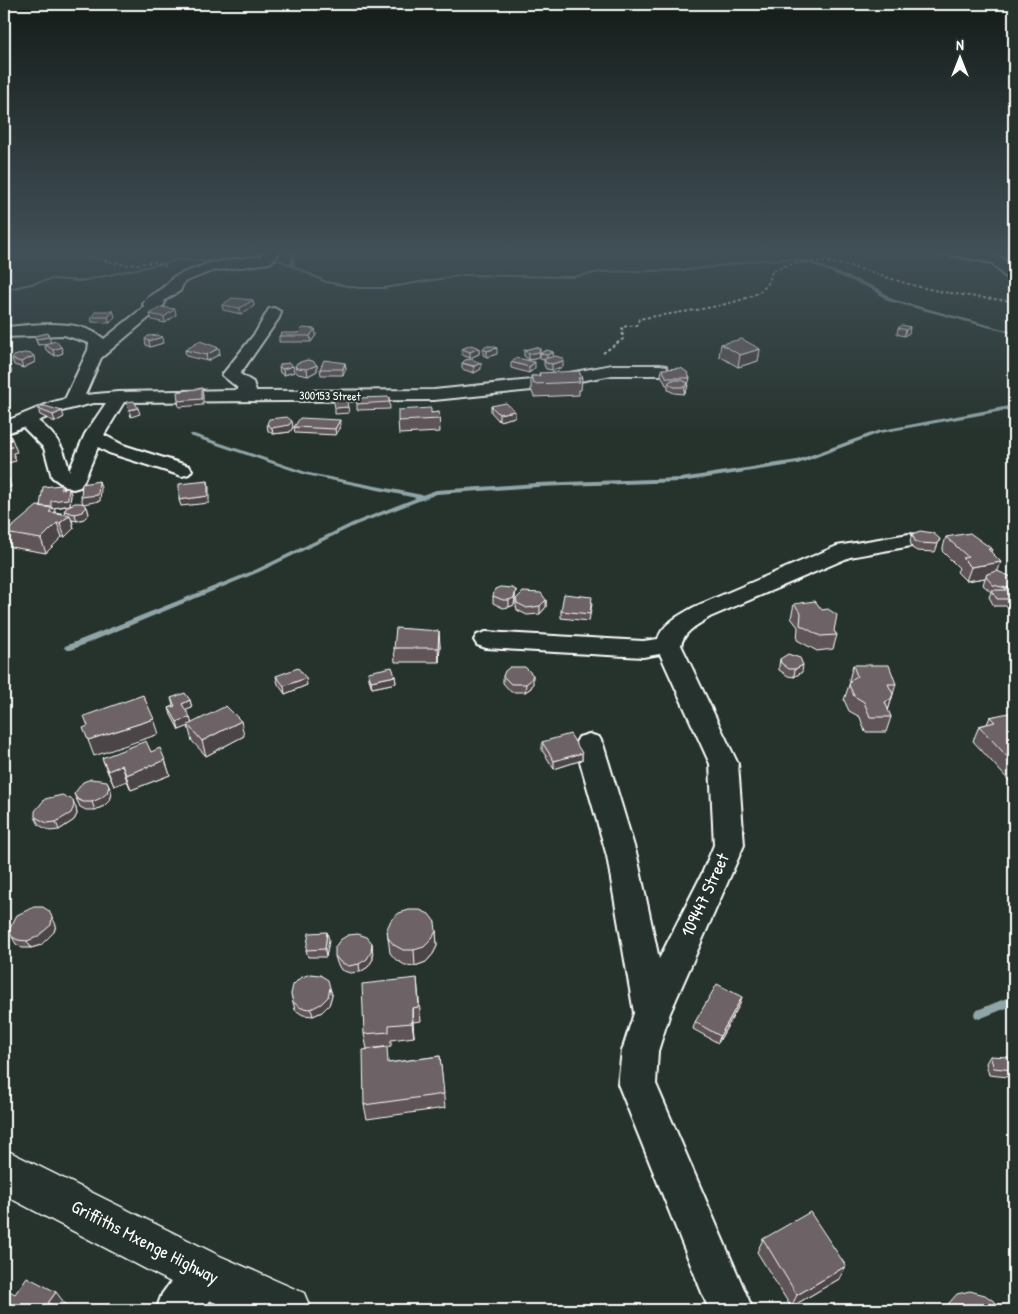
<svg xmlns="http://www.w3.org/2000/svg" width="1018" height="1314" viewBox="0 0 1018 1314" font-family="'Patrick Hand',sans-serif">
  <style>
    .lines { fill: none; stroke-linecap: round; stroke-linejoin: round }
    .stream { fill: #90a5a7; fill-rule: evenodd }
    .street-casing { stroke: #fff; stroke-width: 4 }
    .secondary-casing { stroke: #fff; stroke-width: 3 }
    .path { stroke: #fff; stroke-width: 2; stroke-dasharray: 3 2.5; stroke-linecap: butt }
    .street { fill: #26332d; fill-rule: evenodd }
    .secondary { fill: #26332d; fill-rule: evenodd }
    .wall { fill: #5e5458; stroke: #fff; fill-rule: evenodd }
    .shaded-wall { fill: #4c4547; stroke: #fff }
    .building { fill: #6d6266; stroke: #fff }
    .labels { text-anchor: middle; stroke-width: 4.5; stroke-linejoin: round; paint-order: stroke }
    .far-street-label { font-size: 12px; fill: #fff; stroke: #26332d }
    .near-street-label { font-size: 18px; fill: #fff; stroke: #26332d }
  </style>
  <rect width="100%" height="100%" fill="#26332d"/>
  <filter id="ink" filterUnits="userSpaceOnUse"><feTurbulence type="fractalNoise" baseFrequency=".02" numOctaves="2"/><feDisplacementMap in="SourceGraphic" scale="10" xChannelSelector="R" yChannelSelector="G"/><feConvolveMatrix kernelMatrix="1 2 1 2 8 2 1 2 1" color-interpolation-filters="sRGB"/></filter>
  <g filter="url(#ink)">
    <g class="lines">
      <g class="stream">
        <path d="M291 250H295V266L327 281 358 287H384L464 274 572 276 601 271 689 269 762 259 792 258 814 263 878 288 892 299 1014 332V334L888 301 874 290 812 265 792 260 762 261 689 271 601 273 572 278 464 276 384 289H358L326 283 279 261H265L263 260 265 259H280L291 264Z"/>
        <path d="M178 259 228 261 230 262 228 263 178 261 81 282 53 280 4 291V289L53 278 81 280Z"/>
        <path d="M1014 405V409L880 433 798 464 681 482 537 487 437 494 356 525 259 572 71 650H68L64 648 65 646 255 570 352 523 416 498 306 475 190 436V434H194L309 473 422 495 436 490 537 483 681 478 797 460 877 431Z"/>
        <path d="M1014 995V1005L979 1019 975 1017 974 1014 975 1011Z"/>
      </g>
      <g class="street-casing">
        <g id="street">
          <path d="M268 250H282L270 263 212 271 184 282 180 291 165 300 164 305 101 358 85 395 118 392 238 390V388L222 375 256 332 269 309 274 308 281 312 279 318 240 374 253 382 256 391 434 390 532 380 612 365H660L666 366 668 370 666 374 660 375H612L532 390 434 400 124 402 104 435 123 445 189 466 192 470 189 474 182 476 109 453 98 447 83 483 80 487 73 489 66 487 52 477 44 448 23 427 4 434V422L50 403 65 399 88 350 89 343 64 335 4 337V327C34 325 79 317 104 339L144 307 143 304C150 292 163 292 173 277L209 263 261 256ZM93 403H106L85 434 69 471C65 448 56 435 38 421L62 411Z"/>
          <path d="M940 250H965L1001 257 1014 270V282L1009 281 992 263 942 253Z"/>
          <path d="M909 534 917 535 920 540 917 545 850 557 710 617C698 625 685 630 681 645L738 764 744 845 670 1013 658 1051 656 1084 753 1310H709L618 1084 622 1051 634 1013 607 856 575 744 579 737 589 734 599 737 603 744 637 856 659 959 701 876 714 845 710 764 660 654 643 657 486 648 477 645 474 640 477 635 486 632 643 641 658 639C663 623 680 615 694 607L837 546Z"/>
          <path d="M203 1252 218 1258 224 1273 218 1288 204 1310H156L162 1294 188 1258Z"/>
        </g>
      </g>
      <g class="secondary-casing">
        <path id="secondary" d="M4 1149 220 1256 304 1293 311 1310H232L186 1290 4 1195Z"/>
      </g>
      <g class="path">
        <path d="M88 257 127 265 155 262 168 267"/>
        <path d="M603 353 623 339 622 327 637 325 639 319C667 313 745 307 764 288 769 284 770 278 772 271 823 248 866 273 916 286 948 294 981 298 1014 301"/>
      </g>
      <use href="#street" class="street"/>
      <use href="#secondary" class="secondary"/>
    </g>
    <g class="wall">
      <path d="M932 250H951L950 253 944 257 931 254Z"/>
      <path d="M253 300 254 306 241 314 223 310 222 305Z"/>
      <path d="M175 309 176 315 165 323 152 320 150 314Z"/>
      <path d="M113 311 115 317 110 323 92 322 91 317Z"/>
      <path d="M910 327 909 333 904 336 897 334 898 328Z"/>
      <path d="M315 329 316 335 311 342H279V336L298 333Z"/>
      <path d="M34 336 61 347 63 353 55 356 46 350 44 344 38 345Z"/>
      <path d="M145 339 163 343 150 347 146 345Z"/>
      <path d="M721 344 760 349 758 361 738 367 719 356Z"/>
      <path d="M479 348V354L470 358 462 355V349Z"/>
      <path d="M483 349 497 354 487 357 483 355Z"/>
      <path d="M540 349 539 358 529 360 524 356V350Z"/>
      <path d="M185 350 220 354 207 361 186 356Z"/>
      <path d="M553 352V356L563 367 552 370 546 369 544 365V360L540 359V353Z"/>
      <path d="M12 359 35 362 23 368 14 365Z"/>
      <path d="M511 362 535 368 529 373 511 368Z"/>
      <path d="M345 363 346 369 343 375H321L320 369Z"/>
      <path d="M462 363 481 369 474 373 462 369Z"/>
      <path d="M317 365V371L308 376 298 374 296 372 295 366Z"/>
      <path d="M279 367 294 372 284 375 280 373Z"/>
      <path d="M662 369 690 378 687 389 684 394 674 393 668 390V385H666L661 375Z"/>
      <path d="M539 373 582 378 581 390H579V395L534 397 531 389V376H539Z"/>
      <path d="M389 397 390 409 357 410V404Z"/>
      <path d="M491 406 515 417 499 421 491 412Z"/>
      <path d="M38 409 64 417 55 422 40 415Z"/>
      <path d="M439 412 440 432 399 434 398 421 431 413Z"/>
      <path d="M267 424 293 427 290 432 273 434 268 431Z"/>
      <path d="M340 426 336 435 295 433 294 427Z"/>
      <path d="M61 485 63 488H69L71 494 70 505 87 507 89 514 84 519 77 521 72 520 74 528 65 537H62L46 553 11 547 5 533 40 506ZM68 506 64 511 65 514 55 512 54 508Z"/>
      <path d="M912 534 940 539 935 552 917 551 912 548 910 541Z"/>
      <path d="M946 537 992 549 991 552 998 572 1014 578V606H994L989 597 991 592 983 585 985 578 966 581 957 572 959 568 942 551Z"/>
      <path d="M516 590 514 605 509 607 503 608 493 603V596Z"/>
      <path d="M516 599 546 600V607L540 614 527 615 517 610 516 606Z"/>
      <path d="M592 604 589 621 561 618V611Z"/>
      <path d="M794 604 834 631 837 635 833 649 817 651 797 640 798 627 791 618Z"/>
      <path d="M440 645 439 662H395L394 648Z"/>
      <path d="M780 659 802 672 794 677 788 676 779 670V666Z"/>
      <path d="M853 665 896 684 888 711 891 717 886 732H865L860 717 849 711 844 700 850 682 849 680Z"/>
      <path d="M368 672 395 676 396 683 372 688 369 679Z"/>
      <path d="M276 676 307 685 285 694 278 684Z"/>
      <path d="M503 676 533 683 531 688 525 692H511L503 683Z"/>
      <path d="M171 698 190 700 192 708 186 710 192 724 244 736 206 756 192 741 188 726 179 730 171 715 169 708 173 706Z"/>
      <path d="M1014 713V783L1012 784 973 741 979 726 987 724 990 717Z"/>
      <path d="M542 742 582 753V760L554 769 542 750Z"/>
      <path d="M151 752 165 760 170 775 131 790 127 781 114 786 108 773 102 758Z"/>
      <path d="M74 794H112L110 800 104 806 95 810H86L80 807Z"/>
      <path d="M76 808 77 814 74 820 59 830 50 831 39 825 35 817Z"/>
      <path d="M56 925 54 932 41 945 31 948H22L16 944 12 937Z"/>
      <path d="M387 929 436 931 437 946 433 954 426 962 415 966 405 965 396 960 390 953Z"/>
      <path d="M329 940 326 957H308L306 950Z"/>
      <path d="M372 943 373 959 368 967 360 972 350 973 341 970 337 963 335 956Z"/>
      <path d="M417 978 421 1021 413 1022 414 1037 391 1040V1046L367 1049 364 1034Z"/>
      <path d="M330 988 332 995 329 1005 322 1012 313 1016 303 1015 295 1010 291 994Z"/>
      <path d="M740 1004 718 1043 693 1029 695 1022Z"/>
      <path d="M440 1056 445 1108 367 1119 364 1105 389 1063Z"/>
      <path d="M990 1056 1013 1070 1008 1077 989 1075 986 1063Z"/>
      <path d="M763 1239 839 1279 791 1307 757 1252Z"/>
      <path d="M949 1303 1003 1310H943Z"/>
    </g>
    <g class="shaded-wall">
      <path d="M948 250H951L950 253 944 257 945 251Z"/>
      <path d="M253 300 254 306 241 314 240 308Z"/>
      <path d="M175 309 176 315 165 323 164 317Z"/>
      <path d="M113 311 115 317 110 323 108 317Z"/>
      <path d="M910 327 909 333 904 336 906 330Z"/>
      <path d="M315 329 316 335 311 342 310 336Z"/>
      <path d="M49 337 51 343 38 345 36 339Z"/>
      <path d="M162 337 163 343 150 347 149 341Z"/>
      <path d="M61 347 63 353 55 356 53 350Z"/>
      <path d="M219 348 220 354 207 361 206 355Z"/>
      <path d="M479 348V354L470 358V352Z"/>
      <path d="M497 348V354L487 357V351Z"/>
      <path d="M540 349 539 358 529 360V354Z"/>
      <path d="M760 349 758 361 738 367 740 355Z"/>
      <path d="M553 352V358L547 361V355Z"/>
      <path d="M34 356 35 362 23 368 21 362Z"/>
      <path d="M563 361V367L552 370V364Z"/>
      <path d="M535 362V368L529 373V367Z"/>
      <path d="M345 363 346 369 343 375V369Z"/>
      <path d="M481 363V369L474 373V366Z"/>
      <path d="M317 365V371L308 376 307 369Z"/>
      <path d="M10 366 12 372 4 376V369Z"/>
      <path d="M293 366 294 372 284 375 283 369Z"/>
      <path d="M688 383 687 389 684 394 685 387Z"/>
      <path d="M202 388 203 395V405L179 407 178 401Z"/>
      <path d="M348 407 349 413 335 414V408Z"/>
      <path d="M138 408 140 414 131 417 129 410Z"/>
      <path d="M62 411 64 417 55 422 53 415Z"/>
      <path d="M515 411V417L499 421V414Z"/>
      <path d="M340 420V426L336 435 335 429Z"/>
      <path d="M292 421 293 427 290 432 273 434 272 428Z"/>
      <path d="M12 439 17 452 13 453 16 461 4 464V449L7 440Z"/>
      <path d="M9 480 11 487 6 488 4 482Z"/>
      <path d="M99 481 101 488 100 501 83 504 81 497Z"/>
      <path d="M208 481 209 488V503L181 506 179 500Z"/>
      <path d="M69 488 71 494 70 505 54 508 58 522 40 508Z"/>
      <path d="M7 490 10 497 4 499V491Z"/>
      <path d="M4 504 6 511V515L4 516Z"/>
      <path d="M87 507 89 514 84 519 77 521 75 514Z"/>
      <path d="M70 515 74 528 65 537 60 523Z"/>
      <path d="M57 523 62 537 46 553 41 539Z"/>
      <path d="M1001 562 996 576 987 574 985 578 966 581 971 567Z"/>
      <path d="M1014 586V591L1003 596 1006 588Z"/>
      <path d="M516 590 514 605 509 607V600Z"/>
      <path d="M546 600V607L540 614V606Z"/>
      <path d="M439 631 440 645 439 662 438 648Z"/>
      <path d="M803 665 802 672 794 677 795 669Z"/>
      <path d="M533 675V683L531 688 525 692 526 684Z"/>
      <path d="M395 676 396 683 372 688 371 681Z"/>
      <path d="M306 678 307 685 285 694 284 686Z"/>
      <path d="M893 694 887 714 880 717 885 702Z"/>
      <path d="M190 700 192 708 184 711 182 704Z"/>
      <path d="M190 717 192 725 179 730 177 722Z"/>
      <path d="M154 719 159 734 94 756 88 740Z"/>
      <path d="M241 721 244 736 206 756 202 741Z"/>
      <path d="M582 753V760L554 769V761Z"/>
      <path d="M165 760 170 775 131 790 126 775Z"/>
      <path d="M122 765 127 781 114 786 108 771Z"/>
      <path d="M109 786 112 794 110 800 104 806 95 810 92 802Z"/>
      <path d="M73 800 76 808 77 814 74 820 59 830 56 822Z"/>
      <path d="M52 917 56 925 54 932 41 945 31 948 27 941Z"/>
      <path d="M436 931 437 946 433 954 426 962 415 966 414 950Z"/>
      <path d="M327 932 329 940 326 957 325 949Z"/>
      <path d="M372 943 373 959 368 967 360 972 359 964Z"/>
      <path d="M330 988 332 995 329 1005 322 1012 313 1016 311 1009Z"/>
      <path d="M742 997 740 1004 718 1043 720 1036Z"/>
      <path d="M412 1008 413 1022 414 1037 412 1023Z"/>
      <path d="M846 1266 839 1279 791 1307 797 1295Z"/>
      <path d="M56 1292 66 1305 62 1310 48 1303Z"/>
    </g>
    <g class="building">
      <path d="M938 250H948L945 251Z"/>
      <path d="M232 298 253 300 240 308 222 305Z"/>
      <path d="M161 307 175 309 164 317 150 314Z"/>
      <path d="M96 311H113L108 317H91Z"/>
      <path d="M902 325 910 327 906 330 898 328Z"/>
      <path d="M303 328 315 329 310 336H279L282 333H298Z"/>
      <path d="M48 333 49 337 36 339 34 336Z"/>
      <path d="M158 335 162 337 149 341 145 339 148 336Z"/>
      <path d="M742 339 760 349 740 355 721 344Z"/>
      <path d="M56 341 61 347 53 350 44 344Z"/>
      <path d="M200 341 219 348 206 355 185 350Z"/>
      <path d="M471 345 479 348 470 352 462 349Z"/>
      <path d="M485 346H493L497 348 487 351 483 349Z"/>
      <path d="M536 347 540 349 539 352 529 354 524 350Z"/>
      <path d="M547 350 553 352 547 355 540 353Z"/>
      <path d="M24 353 32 354 34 356 21 362 12 359 14 356Z"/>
      <path d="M555 356 563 358V361L552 364 546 363 544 359Z"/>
      <path d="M517 358 535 362 529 367 511 362Z"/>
      <path d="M471 359 481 363 474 366 462 363 465 360Z"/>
      <path d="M307 360 313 361 317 365 307 369 297 368 295 366 297 363Z"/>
      <path d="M324 360 345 363 343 369H320Z"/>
      <path d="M289 363 293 366 283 369 279 367 281 364Z"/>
      <path d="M4 365 10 366 4 369Z"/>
      <path d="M681 368 687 372 690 378H667L662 369Z"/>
      <path d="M579 371 582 378H578L580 382 534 384 531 376H540L539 373Z"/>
      <path d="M672 380H682L688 383 685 387H674L668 383Z"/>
      <path d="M202 388V399L178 401 177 392Z"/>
      <path d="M346 396 348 407 335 408 333 398Z"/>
      <path d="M389 397V402L357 404V398Z"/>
      <path d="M134 401 138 408 129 410 126 402Z"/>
      <path d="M506 403 515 411 499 414 491 406Z"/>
      <path d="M45 406 62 411 53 415 38 409Z"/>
      <path d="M431 408V413L439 412 440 419 398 421V410Z"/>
      <path d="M287 417 292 421 289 425 272 428 267 424 269 419Z"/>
      <path d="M300 418 340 420 335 429 294 427Z"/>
      <path d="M4 424 12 439 7 440 12 447 4 449Z"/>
      <path d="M4 476H6L9 480 4 482Z"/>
      <path d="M99 481 98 495 81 497 82 484Z"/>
      <path d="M208 481V496L179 500V484Z"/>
      <path d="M4 482 7 490 4 491Z"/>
      <path d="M61 485V489L69 488 68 499 51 501V507L40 506 43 487Z"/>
      <path d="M75 503H82L87 507 82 512 75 514 64 511 68 506Z"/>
      <path d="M37 506 53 508 49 512 70 515 60 523H57L41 539 5 533Z"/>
      <path d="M920 531 933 533 940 539 937 544 919 543 915 541 912 534Z"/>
      <path d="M970 533 992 549H988L1001 562 971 567 962 558 968 557 946 537Z"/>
      <path d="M997 571 1014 578V586L1006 588 993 585 986 577 987 574Z"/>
      <path d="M500 587 512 588 516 590 514 598 509 600H503L493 596 495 589Z"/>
      <path d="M992 590H1014V599H997Z"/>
      <path d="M523 592 541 593 546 600 540 606 527 608 517 603 516 599Z"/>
      <path d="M564 594 592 597 590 614 561 611Z"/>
      <path d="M815 601 822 610 828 609 837 615 834 631 837 635 820 636 800 625 801 613 794 604Z"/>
      <path d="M396 628 439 631 438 648H394Z"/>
      <path d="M788 654 800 658 803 665 795 669H789L781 663 780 659Z"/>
      <path d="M853 665H889L896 684H888L893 694 891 699 885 702 891 717H870L864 702 854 696 849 685 851 680 857 676Z"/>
      <path d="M392 667 395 676 371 681 368 672Z"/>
      <path d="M510 667H525L533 675 531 680 526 684H511L503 676 505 671Z"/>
      <path d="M298 668 306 678 284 686 276 676Z"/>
      <path d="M185 693 190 700 182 704 190 717 177 722 169 708 175 706 171 698Z"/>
      <path d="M143 695 154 719 88 740 83 728 88 726 84 716Z"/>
      <path d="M226 706 241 721 202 741 188 725Z"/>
      <path d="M1013 712 1014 713V764L979 726 995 722 990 717Z"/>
      <path d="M570 734 582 753 554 761 542 742Z"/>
      <path d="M146 741 151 752 160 748 165 760 126 775 122 765 108 771 102 758Z"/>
      <path d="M91 779 107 781 109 786 107 793 101 798 92 802H83L77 799 74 794 83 782Z"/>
      <path d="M62 795 73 800 74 806 71 813 56 822 47 823 35 817V811L45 799Z"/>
      <path d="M34 907H43L49 911 52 917 51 925 37 937 27 941 18 940 12 937 9 930 17 915Z"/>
      <path d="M409 910H420L429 914 435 922 436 931 432 939 424 947 414 950H403L394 945 388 938 387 929 391 920 399 913Z"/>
      <path d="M327 932 325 949 306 950 309 933Z"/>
      <path d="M358 934 367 937 372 943 371 952 367 959 359 964 349 966 340 962 335 956V947L340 940 348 935Z"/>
      <path d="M310 974 320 975 328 980 330 988 328 997 321 1004 311 1009 301 1008 293 1002 291 994 293 985 300 978Z"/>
      <path d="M417 978 419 1007 412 1008V1023L389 1025V1032L364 1034 362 984Z"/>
      <path d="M717 984 742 997 720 1036 695 1022Z"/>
      <path d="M387 1047 388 1063 440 1056 444 1094 364 1105 363 1050Z"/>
      <path d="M990 1056 1009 1057 1013 1070 994 1068Z"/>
      <path d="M810 1212 846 1266 797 1295 763 1239Z"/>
      <path d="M27 1277 56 1292 48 1303 62 1310H4V1288L15 1294Z"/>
      <path d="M970 1291 985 1295 999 1305 1003 1310H947L949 1303 957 1294Z"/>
    </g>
  </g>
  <linearGradient id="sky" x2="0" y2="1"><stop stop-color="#151c19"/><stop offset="0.58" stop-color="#415057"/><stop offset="1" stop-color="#415057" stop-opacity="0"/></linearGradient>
  <rect width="1018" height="434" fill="url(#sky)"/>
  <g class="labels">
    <g class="far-street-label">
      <text transform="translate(330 396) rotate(1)" y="4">300153 Street</text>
    </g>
    <g class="near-street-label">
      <text transform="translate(705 895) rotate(-65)" y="6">109447 Street</text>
      <text transform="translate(145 1242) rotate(27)" y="6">Griffiths Mxenge Highway</text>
    </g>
  </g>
  <rect width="1018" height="1314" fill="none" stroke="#26332d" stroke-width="20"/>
  <rect x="10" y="10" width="998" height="1294" fill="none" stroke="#fff" stroke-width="2" filter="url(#ink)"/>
  <g transform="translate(960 58)" stroke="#26332d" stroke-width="4" paint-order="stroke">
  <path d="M0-4L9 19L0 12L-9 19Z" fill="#ffffff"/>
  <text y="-8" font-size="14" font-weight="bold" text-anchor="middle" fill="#ffffff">N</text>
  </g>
</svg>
